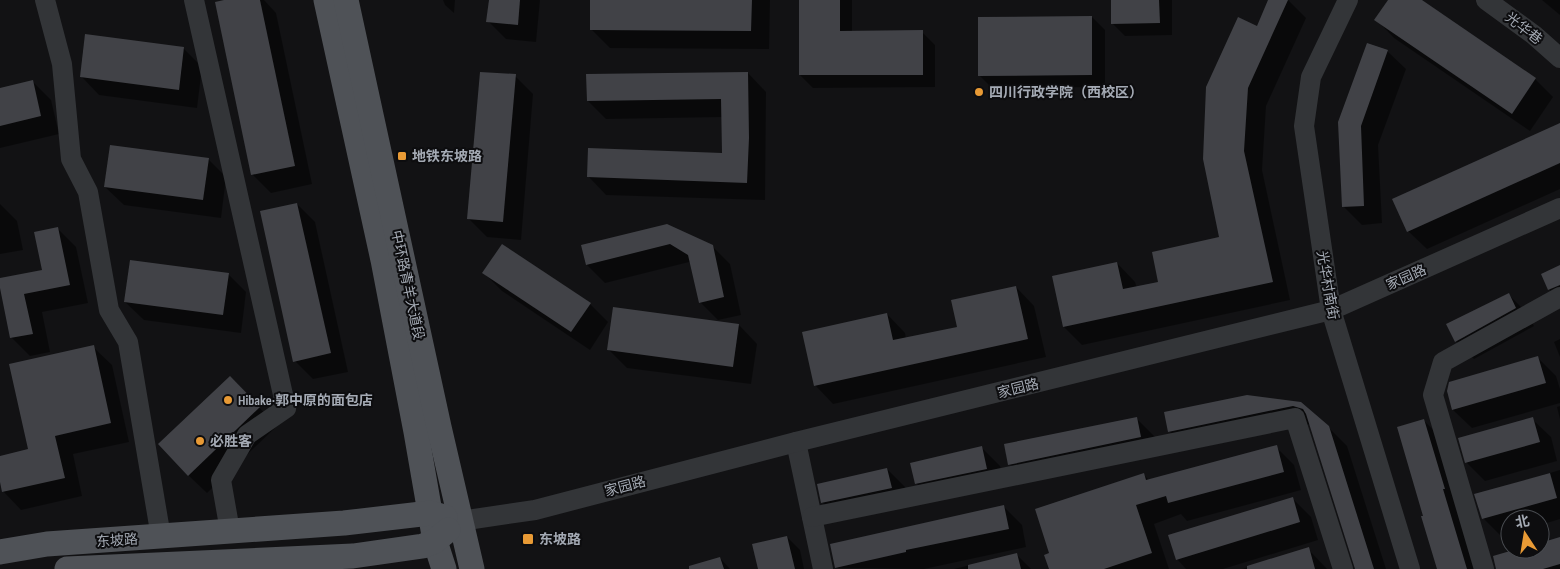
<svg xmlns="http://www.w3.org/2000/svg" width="1560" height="569" viewBox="0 0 1560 569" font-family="'Sofia Sans Condensed','Noto Sans SC',sans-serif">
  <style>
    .shadow { fill: #0007 }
    .building { fill: #414247 }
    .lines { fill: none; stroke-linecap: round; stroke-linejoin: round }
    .minor { stroke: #333538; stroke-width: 20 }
    .major { stroke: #4f5257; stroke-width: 25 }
    .poi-dot { fill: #e89a35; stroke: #0d0d0f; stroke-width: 2 }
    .labels { text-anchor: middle; stroke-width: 4; stroke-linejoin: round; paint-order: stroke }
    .street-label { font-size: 14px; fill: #a4aab4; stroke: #0d0d0f }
    .poi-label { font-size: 14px; font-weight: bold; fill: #a4aab4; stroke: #0d0d0f; text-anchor: start }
  </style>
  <rect width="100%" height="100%" fill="#121214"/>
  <g class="shadow">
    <path d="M230 0H264L276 13 312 184 271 193 253 175Z"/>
    <path d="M443 0H455L454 13 445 5Z"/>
    <path d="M490 0H540L536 42 506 39 488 21Z"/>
    <path d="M591 0H770L769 49 610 48 591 29Z"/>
    <path d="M800 0H852V32H922L935 45V87L813 88 800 75Z"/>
    <path d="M1112 0H1172V35L1125 36 1112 23Z"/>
    <path d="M1270 0H1288L1306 18 1266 106 1262 170 1290 300 1082 345 1064 327 1117 263 1135 282 1137 288 1160 283 1221 238 1257 27Z"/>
    <path d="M1389 0H1420L1535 79 1553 97 1530 131 1394 38 1376 19Z"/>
    <path d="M1542 0H1560V15Z"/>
    <path d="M1092 17 1105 30V87L992 88 979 75Z"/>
    <path d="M86 36 184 49 202 67 197 108 99 95 81 76Z"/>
    <path d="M1387 51 1406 69 1378 145 1382 223 1362 225 1343 206 1339 122Z"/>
    <path d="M748 73 766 92 765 200 606 195 588 176 723 154V117L606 119 588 101Z"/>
    <path d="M515 76 533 94 521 240 487 237 469 219Z"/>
    <path d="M33 82 51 100 59 134 0 148V89Z"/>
    <path d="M1560 124V189L1427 249 1408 231Z"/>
    <path d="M208 159 226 177 221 218 124 205 105 187Z"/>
    <path d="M0 204 17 221 23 250 0 254Z"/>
    <path d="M297 204 315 222 348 372 313 379 295 361Z"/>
    <path d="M666 225 712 246 730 264 741 315 718 320 700 302 691 263 689 262 605 283 587 265 582 246Z"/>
    <path d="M58 229 76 247 88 303 42 312 50 352 30 356 12 338 0 280 44 271Z"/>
    <path d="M1560 266V300L1549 289Z"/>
    <path d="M484 273 590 304 608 322 590 350 502 291Z"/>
    <path d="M228 274 246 292 241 333 144 320 125 302Z"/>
    <path d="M1016 287 1034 306 1046 357 833 404 815 385 887 314 905 333 906 339 958 327Z"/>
    <path d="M1509 295 1527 313 1534 326 1474 359 1456 341Z"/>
    <path d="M739 325 757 344 751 384 627 368 609 350Z"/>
    <path d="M1560 339V357L1554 342Z"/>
    <path d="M93 347 112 365 129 442 73 454 82 496 21 510 3 491 0 476V457L30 450Z"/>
    <path d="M1538 358 1556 376 1560 389V403L1472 428 1453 410 1448 391Z"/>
    <path d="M248 396 277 426 207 493 188 475Z"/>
    <path d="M1300 404 1328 427 1347 446 1386 569H1355L1311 424 1188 450 1169 431Z"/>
    <path d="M1560 406V419L1557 407Z"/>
    <path d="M1136 418 1155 437 1028 482 1010 464Z"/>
    <path d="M1532 419 1551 437 1557 461 1485 481 1467 463 1460 439Z"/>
    <path d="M1423 420 1442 438 1479 569H1438L1425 517Z"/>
    <path d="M1276 447 1294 465 1301 490 1187 521 1181 514 1154 524 1169 569H1050L1051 554 1144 475 1150 481Z"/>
    <path d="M982 448 1000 466 1005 487 934 501 916 483Z"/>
    <path d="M887 469 905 487 910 506 841 521 822 502Z"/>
    <path d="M1560 470V519L1540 525V519H1510V534L1501 536 1483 518 1476 495Z"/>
    <path d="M1293 499 1311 517 1318 540 1223 569H1186L1177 559Z"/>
    <path d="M1004 507 1022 525 1026 547 924 569 836 568Z"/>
    <path d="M787 537 800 550 804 569H760Z"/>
    <path d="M1560 538V569H1496L1522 549H1540V544Z"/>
    <path d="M1308 549 1327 569H1242Z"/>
    <path d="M1016 554 1031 569H954Z"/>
    <path d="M720 558 730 569H703Z"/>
  </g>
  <g class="building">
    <path d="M224 0H260L295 166 251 175 215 2Z"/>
    <path d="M489 0H520L518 25 486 22Z"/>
    <path d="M590 0H752L751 31 590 30Z"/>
    <path d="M799 0H840V31L923 30V75H799Z"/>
    <path d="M1111 0H1159L1160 23 1111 24Z"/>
    <path d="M1268 0H1288L1248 88 1244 151 1273 282 1063 327 1052 276 1117 262 1123 289 1158 282 1152 252 1219 237 1203 159 1206 87 1238 17 1257 26Z"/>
    <path d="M1388 0H1422L1536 78 1512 114 1374 20Z"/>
    <path d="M1092 16V75L978 76V17Z"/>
    <path d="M85 34 184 47 179 90 80 77Z"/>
    <path d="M1367 43 1388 50 1361 126 1364 206 1342 207 1338 122Z"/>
    <path d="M480 72 516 74 503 222 467 219Z"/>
    <path d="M748 72 749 138 747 183 587 177 588 148 722 153 721 99 587 101 586 74Z"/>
    <path d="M33 80 41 116 0 126V88Z"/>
    <path d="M1560 123V163L1407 232 1392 199Z"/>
    <path d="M110 145 209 158 203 200 104 187Z"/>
    <path d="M297 203 331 353 293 362 260 211Z"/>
    <path d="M667 224 713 245 724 297 699 303 688 255 670 244 586 265 581 245Z"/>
    <path d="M58 227 70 285 24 294 33 334 10 338 0 288V278L42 270 34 232Z"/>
    <path d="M502 244 591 303 571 332 482 273Z"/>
    <path d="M130 260 229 273 223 315 124 302Z"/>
    <path d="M1560 265V285L1548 290 1541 274Z"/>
    <path d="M1016 286 1028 339 814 386 802 332 887 313 893 340 957 327 951 300Z"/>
    <path d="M1509 293 1516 308 1455 342 1446 324Z"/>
    <path d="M613 307 739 324 733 367 607 350Z"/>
    <path d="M94 345 111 423 55 436 65 478 2 492 0 482V456L28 449 9 364Z"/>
    <path d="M1538 356 1546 383 1452 410 1447 391 1449 382Z"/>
    <path d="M230 376 260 407 188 476 158 444Z"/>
    <path d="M1247 395 1301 402 1329 426 1374 569H1355L1306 414 1303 409 1293 406 1168 432 1164 412Z"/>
    <path d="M1137 417 1141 437 1008 465 1004 444Z"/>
    <path d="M1533 417 1540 442 1465 463 1458 438Z"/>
    <path d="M1424 419 1445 489H1443L1467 569H1437L1421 516H1423L1397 427Z"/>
    <path d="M1277 445 1284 472 1168 503 1166 496 1136 505 1152 553 1104 569H1049L1044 555 1049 553 1035 509 1144 473 1146 480Z"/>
    <path d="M982 446 987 469 915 484 910 463Z"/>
    <path d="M887 468 892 488 821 503 817 484Z"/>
    <path d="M1550 473 1557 498 1482 519 1474 494Z"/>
    <path d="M1293 497 1300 522 1176 560 1168 535Z"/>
    <path d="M1004 505 1009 529 906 550V552L835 568 830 544Z"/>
    <path d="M787 536 795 569H758L752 544Z"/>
    <path d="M1560 537V564L1543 569H1496L1493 556 1517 549H1540V543Z"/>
    <path d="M1309 547 1315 569H1247V566Z"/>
    <path d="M1017 553 1021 569H968V565Z"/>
    <path d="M720 557 724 569H689V566Z"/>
  </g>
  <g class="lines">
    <g class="minor">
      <path d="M45 0 62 64 71 159 88 192 109 310 128 342 161 537"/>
      <path d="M194 0 286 408 247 435 221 480 230 531"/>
      <path d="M1348 0 1311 77 1304 126 1331 310 1410 569"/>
      <path d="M1486 0 1534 35 1560 58"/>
      <path d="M796 442 823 569"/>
      <path d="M812 517 1295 418 1343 569"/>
      <path d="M460 521 535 510 796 442 1331 310 1560 208"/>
      <path d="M1484 569 1433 395 1443 362 1560 297"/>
    </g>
    <g class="major">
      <path d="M326 0 383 260 416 432 435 541 444 569"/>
      <path d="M346 0 439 427 472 569"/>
      <path d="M0 552 47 544 344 523 430 513 445 517"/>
      <path d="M67 569 353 556 423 546 435 541 448 530"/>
    </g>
  </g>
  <g class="poi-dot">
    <circle cx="979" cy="92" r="5"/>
    <rect x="397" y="151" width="10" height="10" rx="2.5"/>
    <circle cx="228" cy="400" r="5"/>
    <circle cx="200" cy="441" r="5"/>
    <rect x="522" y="533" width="12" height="12" rx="2.5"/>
  </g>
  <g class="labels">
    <g class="street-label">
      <text transform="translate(1524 28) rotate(38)" y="5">光华巷</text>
      <text transform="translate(1406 277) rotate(-24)" y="5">家园路</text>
      <text transform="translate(408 285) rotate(78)" y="5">中环路青羊大道段</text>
      <text transform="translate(1328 285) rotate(80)" y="5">光华村南街</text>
      <text transform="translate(1018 388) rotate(-14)" y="5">家园路</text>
      <text transform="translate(625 486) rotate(-15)" y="5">家园路</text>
      <text transform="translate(117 540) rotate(-4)" y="5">东坡路</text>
    </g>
    <g class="poi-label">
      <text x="989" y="97">四川行政学院（西校区）</text>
      <text x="412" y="161">地铁东坡路</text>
      <text x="238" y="405">Hibake·郭中原的面包店</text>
      <text x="210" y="446">必胜客</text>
      <text x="539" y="544">东坡路</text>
    </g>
  </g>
  <g transform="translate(1525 534) rotate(348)"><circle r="24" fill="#0d0d0f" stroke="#494c51"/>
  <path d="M0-4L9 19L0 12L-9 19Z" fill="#e89a35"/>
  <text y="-8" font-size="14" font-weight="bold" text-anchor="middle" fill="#a4aab4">北</text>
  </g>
</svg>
